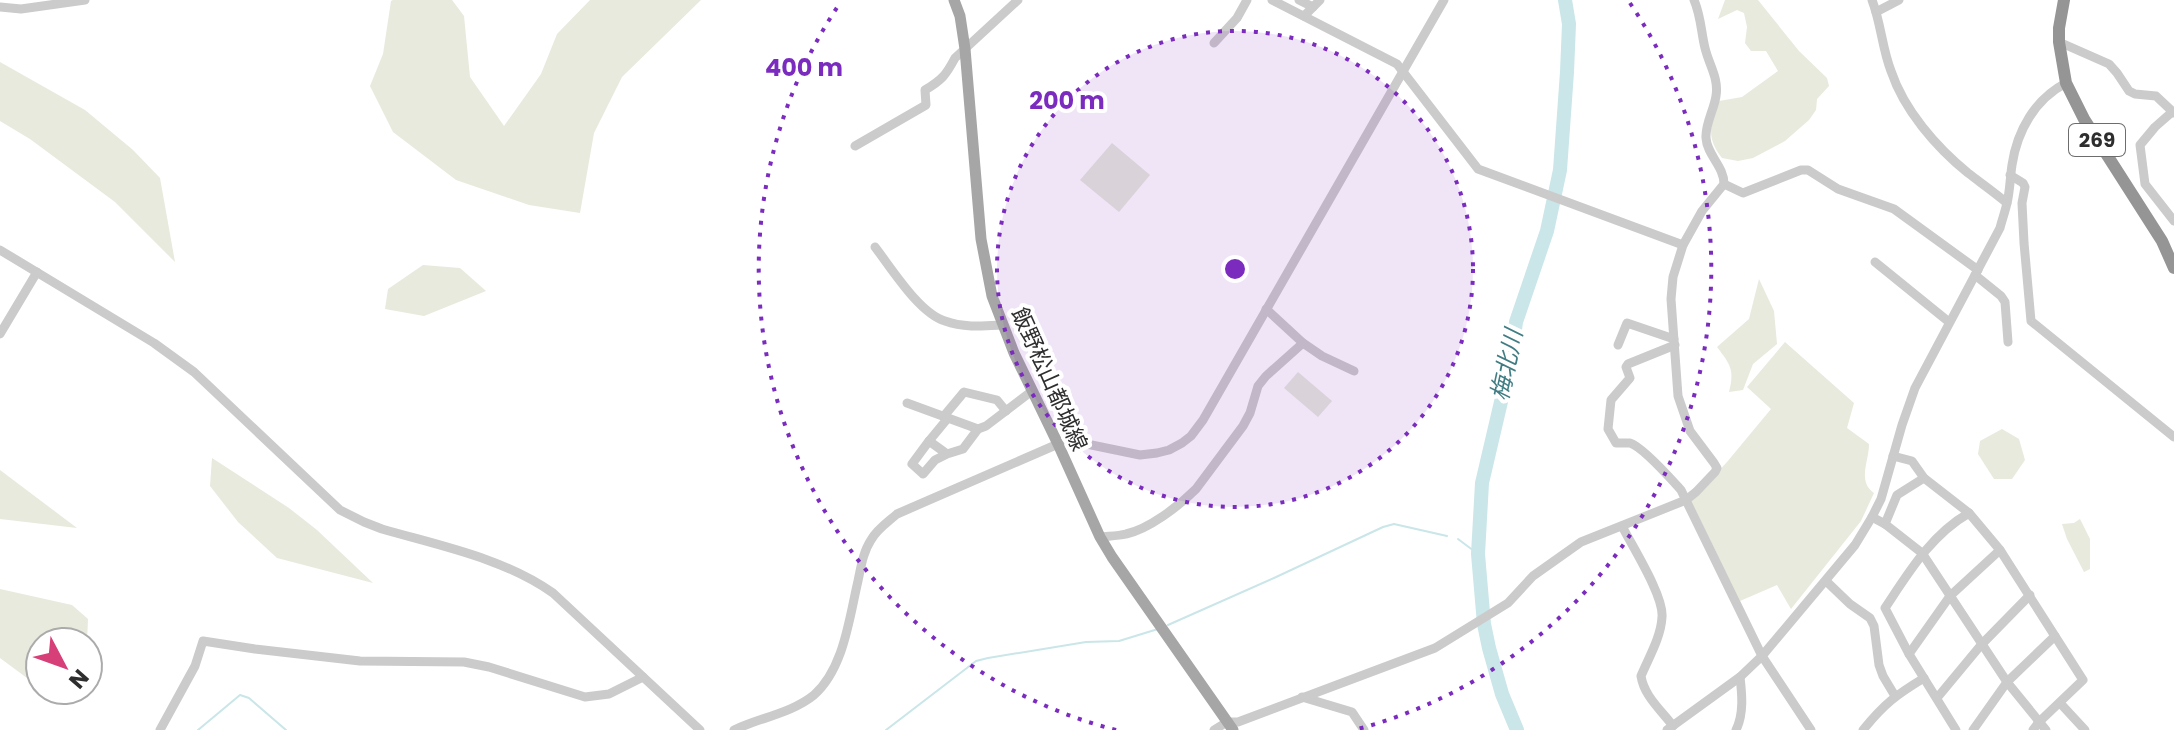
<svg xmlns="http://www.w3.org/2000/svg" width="2174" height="730" viewBox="0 0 2174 730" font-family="Poppins,'Noto Sans JP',sans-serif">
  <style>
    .green { fill: #e8eadd }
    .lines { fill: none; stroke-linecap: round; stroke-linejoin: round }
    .stream { stroke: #cae6e8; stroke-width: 2 }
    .river { stroke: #cae6e8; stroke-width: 14 }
    .minor { stroke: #cbcbcb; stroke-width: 9 }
    .major { stroke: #a6a6a6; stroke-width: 11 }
    .highway { stroke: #959595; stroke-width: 12 }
    .ring { fill: none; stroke: #7b2cbf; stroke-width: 4; stroke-dasharray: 4 8 }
    .labels { text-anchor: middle; stroke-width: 8; stroke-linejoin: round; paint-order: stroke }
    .shield { fill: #fff; stroke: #6d6d6d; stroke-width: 2 }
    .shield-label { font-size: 20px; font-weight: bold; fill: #2e2e2e }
    .street-label { font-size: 22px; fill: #2e2e2e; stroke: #fff }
    .water-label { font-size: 24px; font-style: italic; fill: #407d83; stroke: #fff }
    .centre { fill: #7b2cbf; stroke: #fff; stroke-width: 4 }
    .ring-label { font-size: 24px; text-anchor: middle; font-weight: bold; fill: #7b2cbf; stroke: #fff; stroke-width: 8; stroke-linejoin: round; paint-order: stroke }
  </style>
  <rect width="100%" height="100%" fill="#fff"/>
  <g class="green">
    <path d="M393 0H452L464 16 470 77 504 126 541 74 557 34 590 0H701L622 77 594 133 580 213 529 205 456 180 393 132 370 86 383 54 391 1Z"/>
    <path d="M1725 0H1758L1799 51 1827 78 1829 86 1817 99 1816 110 1809 120 1785 141 1753 158 1738 161 1722 158C1705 136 1711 125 1719 101L1742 97 1778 71 1766 51H1751L1745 43 1747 27 1744 13 1737 10 1718 19Z"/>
    <path d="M0 62 85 110 133 150 160 178 175 262 115 202 30 139 0 121Z"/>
    <path d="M1112 143 1150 175 1119 212 1080 180Z"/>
    <path d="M423 265 460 268 486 291 424 316 385 309 388 289Z"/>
    <path d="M1759 279 1774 311 1777 344 1753 364 1743 390 1729 392C1735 370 1730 364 1717 347L1749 319Z"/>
    <path d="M1785 342 1854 403 1847 428 1869 444C1869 462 1857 481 1874 493L1861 521 1791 609 1777 585 1740 601 1691 501 1727 462 1771 409 1747 387Z"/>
    <path d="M1298 372 1332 401 1318 417 1284 388Z"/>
    <path d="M2002 429 2019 439 2025 460 2012 479H1994L1978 454 1980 441Z"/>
    <path d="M212 458 289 508 317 530 373 583 277 558 238 522 210 486Z"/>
    <path d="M0 470 77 528 0 519Z"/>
    <path d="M2080 519 2090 539V569L2084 572 2067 539 2062 524 2074 523Z"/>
    <path d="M0 589 72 605 88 619 87 642H40V674L27 678 0 658Z"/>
  </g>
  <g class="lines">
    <g class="stream">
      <path d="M1458 539 1478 554"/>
      <path d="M1168 625 1274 578 1383 527 1394 524 1447 536"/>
      <path d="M198 730 240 695 249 698 286 730"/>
      <path d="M886 730 976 661 988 658 1086 642 1119 641 1158 629"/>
    </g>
    <path class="river" d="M1517 730 1502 694 1489 648 1484 624 1478 554 1482 483 1511 359 1516 322 1547 231 1560 170 1567 72 1569 24 1565 0"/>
    <g class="minor">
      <path d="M1272 0 1397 64 1478 169 1683 245"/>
      <path d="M1299 0 1313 7"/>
      <path d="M1872 0C1881 23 1882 48 1891 71 1904 110 1936 147 1968 173 1981 183 1994 192 2007 203"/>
      <path d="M0 7 21 9 85 0"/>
      <path d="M1876 12 1899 0"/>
      <path d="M1304 16 1320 0"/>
      <path d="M2059 42 2109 64 2117 73 2129 91 2135 94 2156 96 2174 113"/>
      <path d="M1214 43 1237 18 1247 0"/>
      <path d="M2172 112 2155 127 2140 145 2145 184 2174 221"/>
      <path d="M855 146 926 105 925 90C942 80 946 75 955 58L1018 0"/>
      <path d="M2010 175 2023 183 2025 187 2022 203 2024 243 2031 321 2174 437"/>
      <path d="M1724 184 1743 193 1801 170H1808L1838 189 1894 209 1978 270"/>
      <path d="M875 247C892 269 919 313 945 321 964 328 984 326 1003 325"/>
      <path d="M0 250 154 343 194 372 340 510 364 522 382 529C441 546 503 558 553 593L700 730"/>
      <path d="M1875 262 1949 322"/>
      <path d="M1975 275 2001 296 2005 302 2008 342"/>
      <path d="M0 334 37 272"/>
      <path d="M1303 343 1322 356 1354 371"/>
      <path d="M1618 345 1627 323 1674 339"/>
      <path d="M1675 345 1628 364 1626 367 1630 378 1611 400 1608 429 1616 443C1618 443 1627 443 1630 443 1643 447 1671 479 1681 490L1762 656 1811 730"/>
      <path d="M907 403 978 429"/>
      <path d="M944 416 964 392 997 400 1006 411"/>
      <path d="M929 441 948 418"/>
      <path d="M947 454 935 460 923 474 912 464 929 441 947 454 963 449 978 429 986 426 1032 391"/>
      <path d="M1924 478 1969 513"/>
      <path d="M1872 517 1885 524 1922 553 2007 682 2046 730"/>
      <path d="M1885 524 1897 495 1924 478 1912 461 1893 456"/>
      <path d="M1622 526C1632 546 1664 596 1662 617 1661 637 1649 657 1641 676 1644 696 1661 710 1673 726"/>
      <path d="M1100 537C1109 536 1118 536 1126 534 1149 529 1179 506 1196 489L1243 426 1250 413 1258 386 1266 376 1303 343 1266 309"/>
      <path d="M1826 581 1850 604 1870 618 1874 626 1879 665 1883 676 1895 696"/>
      <path d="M1909 654 1950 596 2000 550"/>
      <path d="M1302 697 1352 712 1364 730"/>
      <path d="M1937 698 1981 645 2030 595"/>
      <path d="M2060 703 2085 730"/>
      <path d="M160 730 195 666 203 641 255 649 360 661 464 662 489 667 585 697 609 694 643 677"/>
      <path d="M734 730C759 718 792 713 814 695 844 668 849 619 858 581 861 567 863 552 871 540 877 529 888 522 897 514L1058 444 1077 442 1140 455 1157 453 1169 450 1182 443 1191 436 1203 420 1444 0"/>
      <path d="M1214 730 1227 722H1238L1435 648 1508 603 1533 576 1581 542 1686 500 1696 492 1715 472 1717 468 1714 463 1690 431 1678 396 1671 299 1673 277 1683 245 1702 211 1724 184C1724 166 1707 155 1706 138 1705 124 1714 110 1716 96 1719 78 1709 65 1705 48 1701 32 1701 16 1694 0"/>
      <path d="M1667 730 1740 677 1762 656 1855 545 1872 517 1881 499 1902 425 1915 388 2000 228C2002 220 2005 212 2007 203 2010 191 2010 178 2012 165 2017 131 2035 99 2066 83"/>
      <path d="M1736 730C1744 714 1742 694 1740 677"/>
      <path d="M1863 730C1884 704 1896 695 1924 678"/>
      <path d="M1956 730 1909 654 1885 608C1909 572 1931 535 1969 513L2000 550 2083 680 2039 722 2033 730"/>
      <path d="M1973 730 2007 682 2055 636"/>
    </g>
    <path class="major" d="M954 0 960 16 965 49 981 239 992 296 1014 353 1058 444 1100 537 1112 557 1233 730"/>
    <path class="highway" d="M2064 0 2059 28V42L2066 83 2084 119 2162 241 2174 268"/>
  </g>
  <circle cx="1235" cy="269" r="238" fill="#7b2cbf" fill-opacity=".12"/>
  <g class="ring">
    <circle cx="1235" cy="269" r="238"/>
    <path d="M1116 730A476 476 0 0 1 840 3M1630 3A476 476 0 0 1 1354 730"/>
  </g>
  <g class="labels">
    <rect class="shield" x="2069" y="124" width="56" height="32" rx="6"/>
    <g class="shield-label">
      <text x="2097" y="147">269</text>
    </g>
    <g class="street-label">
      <text transform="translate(1050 379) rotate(66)" y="8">飯野松山都城線</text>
    </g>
    <g class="water-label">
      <text transform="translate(1507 365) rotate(-78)" y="8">梅北川</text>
    </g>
  </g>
  <circle cx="1235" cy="269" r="12" class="centre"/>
  <g class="ring-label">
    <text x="804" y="76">400 m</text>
    <text x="1067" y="109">200 m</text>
  </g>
  <g transform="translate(64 666) rotate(131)"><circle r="38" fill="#ffffff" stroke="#ababab" stroke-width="2"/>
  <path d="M0-6L14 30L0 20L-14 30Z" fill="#d63f77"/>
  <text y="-12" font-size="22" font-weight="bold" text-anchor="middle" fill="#2e2e2e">N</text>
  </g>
</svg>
